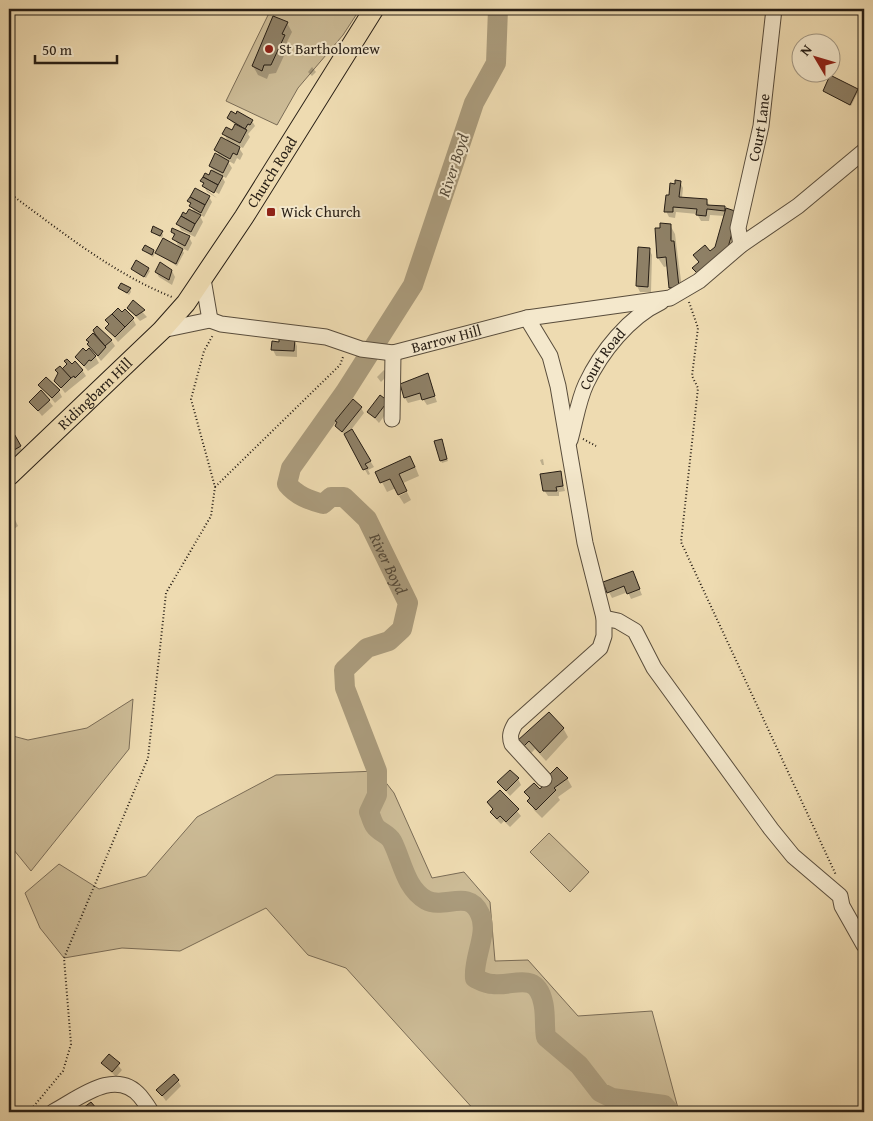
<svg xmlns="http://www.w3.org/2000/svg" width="873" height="1121" viewBox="0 0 873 1121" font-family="'Gentium Book Plus',serif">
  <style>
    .green { fill: #ccbb96; stroke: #7a6c56 }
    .shadow { fill: #0003 }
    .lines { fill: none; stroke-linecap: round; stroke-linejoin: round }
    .river { stroke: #aa9b7c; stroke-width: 20 }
    .building { fill: #8e8066; stroke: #271e15 }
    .minor-casing { stroke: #594d3c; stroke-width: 17 }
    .major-casing { stroke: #271e15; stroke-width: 21 }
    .path { stroke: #271e15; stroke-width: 2; stroke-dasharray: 1 2.5; stroke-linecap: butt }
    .minor { stroke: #f4e8cc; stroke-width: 15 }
    .major { stroke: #eedbb1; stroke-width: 19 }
    .poi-dot { fill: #8f2418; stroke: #f4e8cc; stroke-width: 2 }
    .labels { text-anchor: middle; stroke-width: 4; stroke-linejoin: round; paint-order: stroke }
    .poi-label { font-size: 15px; fill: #271e15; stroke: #f4e8cc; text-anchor: start }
    .street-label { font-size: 15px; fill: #271e15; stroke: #f4e8cc }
    .water-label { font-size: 16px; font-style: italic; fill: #554a39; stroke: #f4e8cc }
  </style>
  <rect width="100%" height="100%" fill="#eedbb1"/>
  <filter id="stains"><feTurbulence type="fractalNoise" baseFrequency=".004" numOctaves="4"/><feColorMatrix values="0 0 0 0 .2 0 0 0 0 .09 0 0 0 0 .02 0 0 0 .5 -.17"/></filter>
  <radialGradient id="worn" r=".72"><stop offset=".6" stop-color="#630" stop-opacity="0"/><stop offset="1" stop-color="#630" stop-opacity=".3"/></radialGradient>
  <g class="green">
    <path d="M271 9H360L343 35 298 88 277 125 226 101Z"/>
    <path d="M133 699 129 749 31 871 9 844V735L28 740 87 728Z"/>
    <path d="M377 771 394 793 432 878 464 872 490 902 495 961 528 960 578 1016 652 1011 679 1112H476L346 968 308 955 266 908 180 951 122 948 64 958 40 928 25 893 59 864 99 889 146 876 197 817 276 775Z"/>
    <path d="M549 833 589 872 570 892 530 852Z"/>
  </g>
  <g class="shadow">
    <path d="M287 23 292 32 287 42 289 45 276 73 269 74 267 79 258 75 253 66Z"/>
    <path d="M312 67 316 72 312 76 308 72Z"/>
    <path d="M857 90 858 92 851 106 824 91Z"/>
    <path d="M228 118 252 121 255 126 248 134 250 137 243 148 237 145 243 154 240 160 237 158 234 164 227 160 232 168 226 178 221 175 225 182 219 194 207 187V190L217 198 207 192 202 181 209 176 213 170 210 166 220 157 216 150 229 143 224 134 232 132 236 126Z"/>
    <path d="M680 182 683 188 682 198 706 200 710 206 725 208 737 213 731 260 700 263 695 255 709 253 716 248 725 216 710 215 709 221H701L697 214 676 212 675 218 669 217 666 211 671 184Z"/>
    <path d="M209 197 212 202 204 217 199 214 203 222 195 237 181 230 178 224 187 216 195 214 189 201Z"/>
    <path d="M670 225 675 234 683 296H675L670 287 668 266 664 267 658 258 661 229Z"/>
    <path d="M152 232H162L163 235 162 238Z"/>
    <path d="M172 232 189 237 192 243 188 251 180 247 184 253 177 266 156 253 179 248Z"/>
    <path d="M649 249 652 255 651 292H640L637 286Z"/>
    <path d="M143 250 154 251 155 253 153 257Z"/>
    <path d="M133 269H148L150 271 146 278Z"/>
    <path d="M172 271 175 277 172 285 159 277 156 272Z"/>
    <path d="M120 288 130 289 131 292 129 295Z"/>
    <path d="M133 302 147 317 140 321 128 308Z"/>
    <path d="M122 314 133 319 136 325 118 342 107 328 110 325 107 320Z"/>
    <path d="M97 333 111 340 115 346 101 361 88 344V340Z"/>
    <path d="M294 340 297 346V357L276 356 273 350 280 343Z"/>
    <path d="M94 354 99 363 88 371 76 357Z"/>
    <path d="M68 365 82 370 86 376 65 393 56 381Z"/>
    <path d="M384 370 388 375 381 382 377 377Z"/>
    <path d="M427 375 437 402 427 405 423 399 408 403 405 398Z"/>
    <path d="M40 385 59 391 62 397 55 403Z"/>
    <path d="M380 397 390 408 379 423 369 412Z"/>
    <path d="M49 401 53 406 42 416 31 402Z"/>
    <path d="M361 408 364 413 351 430 374 467 368 470 370 474 368 475 346 436 336 426Z"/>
    <path d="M12 432 23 452 13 458 9 451V434Z"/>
    <path d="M443 443 448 461 442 463 441 461Z"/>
    <path d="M543 459 544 465H542L540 460Z"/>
    <path d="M415 466 419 476 403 483 406 490 396 488 387 492 377 472Z"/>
    <path d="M560 472 565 491 559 492V496H548L544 490Z"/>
    <path d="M407 492 411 500 404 504 399 496Z"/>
    <path d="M9 507 18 526 9 533Z"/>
    <path d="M635 578 642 595 631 599 628 592 612 598 609 592Z"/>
    <path d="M563 728 568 737 546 761 535 749 529 755 519 741Z"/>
    <path d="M567 778 572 787 558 797 560 800 542 818 534 810 526 792 539 790Z"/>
    <path d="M518 779 521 785 510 796 499 783Z"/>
    <path d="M500 791 521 816 510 827 504 821 501 824 495 818 492 812 494 811 488 803Z"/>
    <path d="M109 1055 122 1070 116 1077 103 1063Z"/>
    <path d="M178 1081 181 1086 166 1101 158 1090Z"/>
  </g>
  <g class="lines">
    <path class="river" id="s1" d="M498 9 496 63 474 103 413 285 345 392 291 468 287 484C297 496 309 500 323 504L331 497H344L367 519 408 603 402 629 389 641 367 648 344 670 345 688 377 771V795L369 812C371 816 372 822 375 826 379 832 388 834 392 841 402 860 405 888 426 900 444 910 469 888 480 914 489 933 473 957 475 978 481 981 486 984 493 984 513 987 536 970 543 1002 546 1013 544 1026 546 1037L579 1065 600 1092 612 1098 664 1105 670 1112"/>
  </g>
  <g class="building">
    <path d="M273 16 288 22 282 34 285 35 271 65H264L262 71 252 66Z"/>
    <path d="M830 75 858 89 850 105 823 91Z"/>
    <path d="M231 111 236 114 237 111 253 120 250 125 248 124 245 129 227 118Z"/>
    <path d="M235 124 247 130 240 143 222 134 226 127 232 130Z"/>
    <path d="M221 137 240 147 237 155 233 153 230 159 214 150Z"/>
    <path d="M215 153 229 161 223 173 209 166Z"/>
    <path d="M211 170 223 176 218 185 203 177 205 173 209 175Z"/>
    <path d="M203 177 218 185 214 193 202 186 204 183 200 181Z"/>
    <path d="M675 180 681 181 679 197 707 199V205L725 206V211L707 209 706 216 696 215 697 209 673 207V212H664L666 195H669L670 183 675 184Z"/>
    <path d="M195 188 210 196 205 205 190 197Z"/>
    <path d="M190 197 205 205 201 213 189 206 191 203 187 201Z"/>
    <path d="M726 208 738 212 727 251 698 274 692 268 699 262 693 255 705 245 710 251 715 247Z"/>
    <path d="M189 209 201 215 195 224 181 216 183 212 186 214Z"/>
    <path d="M181 216 195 224 191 232 176 224Z"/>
    <path d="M660 223 671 224V241H674L679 287 669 288 666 257 657 258 655 228H660Z"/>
    <path d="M153 226 163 231 160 236 151 232Z"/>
    <path d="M172 228 190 236 185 246 172 239 175 234 171 232Z"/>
    <path d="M163 238 183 249 176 264 155 253Z"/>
    <path d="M145 245 154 250 152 255 142 250Z"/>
    <path d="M638 247 650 248 648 287 636 286Z"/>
    <path d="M136 260 149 268 144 277 131 269Z"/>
    <path d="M160 262 172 270 169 280 155 272Z"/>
    <path d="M121 283 131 288 127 293 118 288Z"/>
    <path d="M133 300 145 310 136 316 127 308Z"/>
    <path d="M118 308 122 312 125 309 134 318 125 327 112 314Z"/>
    <path d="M112 314 125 327 115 337 105 328 109 324 105 320Z"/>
    <path d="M97 326 112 340 105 346 95 334 93 330Z"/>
    <path d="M93 333 106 347 98 356 87 344 89 342 86 340Z"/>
    <path d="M279 338 295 339 294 351 271 350 272 341 279 342Z"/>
    <path d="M83 348 86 351 89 348 96 356 91 361 89 360 84 366 75 357Z"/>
    <path d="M67 359 72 364 75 361 83 370 75 378 74 376 71 378 62 369 67 364 64 361Z"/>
    <path d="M60 366 71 378 61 388 54 381 58 373 55 370Z"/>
    <path d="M428 373 435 396 422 400 420 393 404 398 400 384Z"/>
    <path d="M46 377 60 390 52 398 38 385Z"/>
    <path d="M41 390 50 400 38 411 29 402Z"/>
    <path d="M380 395 388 401 375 418 367 412Z"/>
    <path d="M353 399 362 407 342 432 335 426 337 422 335 421Z"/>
    <path d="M352 429 371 461 365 464 368 468 363 470 344 434Z"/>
    <path d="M12 430 21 446 9 453V433Z"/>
    <path d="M442 439 447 459 440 461 434 441Z"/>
    <path d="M410 456 415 467 399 474 407 491 398 495 390 479 380 483 375 472Z"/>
    <path d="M561 471 563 486 556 487 557 491H543L540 474Z"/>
    <path d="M633 571 640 589 627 594 624 586 607 593 603 582Z"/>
    <path d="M549 712 564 728 540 753 529 741 523 747 517 741Z"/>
    <path d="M557 767 568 778 554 788 556 790 536 810 527 801 530 798 524 792 534 783 540 789 547 781 548 782 552 779 549 775Z"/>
    <path d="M510 770 519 778 506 791 497 782Z"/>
    <path d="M500 790 519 809 506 822 500 816 497 819 490 812 493 809 487 802Z"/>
    <path d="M109 1054 120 1063 112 1072 101 1063Z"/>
    <path d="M174 1074 179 1080 162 1096 156 1090Z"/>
    <path d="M91 1102 97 1109 99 1108 103 1112H87L83 1108Z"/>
  </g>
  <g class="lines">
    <g class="minor-casing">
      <g id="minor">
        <path id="s2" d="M741 245 738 228 761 126 774 9"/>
        <path d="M527 318 550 356 558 386 585 543 604 618V636L600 648 515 724C511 731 509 736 512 744L544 779"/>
        <path id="s3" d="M210 320 221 324 326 337 361 349 393 353 527 318 670 298 699 281 741 245 798 206 864 151"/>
        <path d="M162 330 210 320 203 279"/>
        <path d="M392 419 393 353"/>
        <path id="s4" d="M570 440C575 423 578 401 586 384 601 352 629 317 661 302"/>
        <path d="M604 618 618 621 635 631 654 668 771 829 793 856 840 896 842 906 864 945"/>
        <path d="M53 1112C78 1099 115 1067 140 1096 144 1101 148 1106 151 1112"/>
      </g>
    </g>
    <g class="major-casing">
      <g id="major">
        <path id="s5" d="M9 476 162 330 186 303 244 217 374 9"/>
      </g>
    </g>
    <g class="path">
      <path d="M9 193C61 231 112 273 172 297"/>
      <path d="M689 302 698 328 692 376 698 388 681 542 836 875"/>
      <path d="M583 439 596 446"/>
      <path d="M215 487 340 365 343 357"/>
      <path d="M29 1112 63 1071 71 1044 64 958 148 758 166 593 211 516 215 487 191 399 204 351 213 335"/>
    </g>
    <use href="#minor" class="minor"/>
    <use href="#major" class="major"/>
  </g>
  <g class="poi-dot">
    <circle cx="269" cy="49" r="5"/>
    <rect x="266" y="207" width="10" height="10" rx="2.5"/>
  </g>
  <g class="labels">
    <g class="poi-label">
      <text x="279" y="54">St Bartholomew</text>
      <text x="281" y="217">Wick Church</text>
    </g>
    <g class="street-label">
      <text dy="5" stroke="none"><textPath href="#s2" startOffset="120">Court Lane</textPath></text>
      <text dy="5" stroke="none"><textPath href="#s5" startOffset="404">Church Road</textPath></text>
      <text dy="5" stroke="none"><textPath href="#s3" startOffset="242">Barrow Hill</textPath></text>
      <text dy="5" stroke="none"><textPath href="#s4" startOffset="88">Court Road</textPath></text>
      <text dy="5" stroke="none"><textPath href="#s5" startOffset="119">Ridingbarn Hill</textPath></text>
    </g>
    <g class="water-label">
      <text transform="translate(453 165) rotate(-72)" y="6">River Boyd</text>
      <text dy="6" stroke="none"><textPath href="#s1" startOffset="675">River Boyd</textPath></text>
    </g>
  </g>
  <rect width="873" height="1121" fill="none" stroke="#eedbb1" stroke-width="30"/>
  <rect x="10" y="10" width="853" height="1101" fill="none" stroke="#271e15" stroke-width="2.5"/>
  <rect x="15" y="15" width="843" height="1091" fill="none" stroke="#271e15"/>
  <g transform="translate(816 58) rotate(308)"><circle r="24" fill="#f4e8cc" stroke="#a29783"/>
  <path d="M0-4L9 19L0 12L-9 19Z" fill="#8f2418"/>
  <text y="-8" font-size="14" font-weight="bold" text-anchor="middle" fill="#271e15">N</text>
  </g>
  <path d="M35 55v8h82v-8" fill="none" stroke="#271e15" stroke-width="2.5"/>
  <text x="42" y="55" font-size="15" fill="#271e15" stroke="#f4e8cc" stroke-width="4" paint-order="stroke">50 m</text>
  <rect width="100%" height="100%" filter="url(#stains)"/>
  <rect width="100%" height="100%" fill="url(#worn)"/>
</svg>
